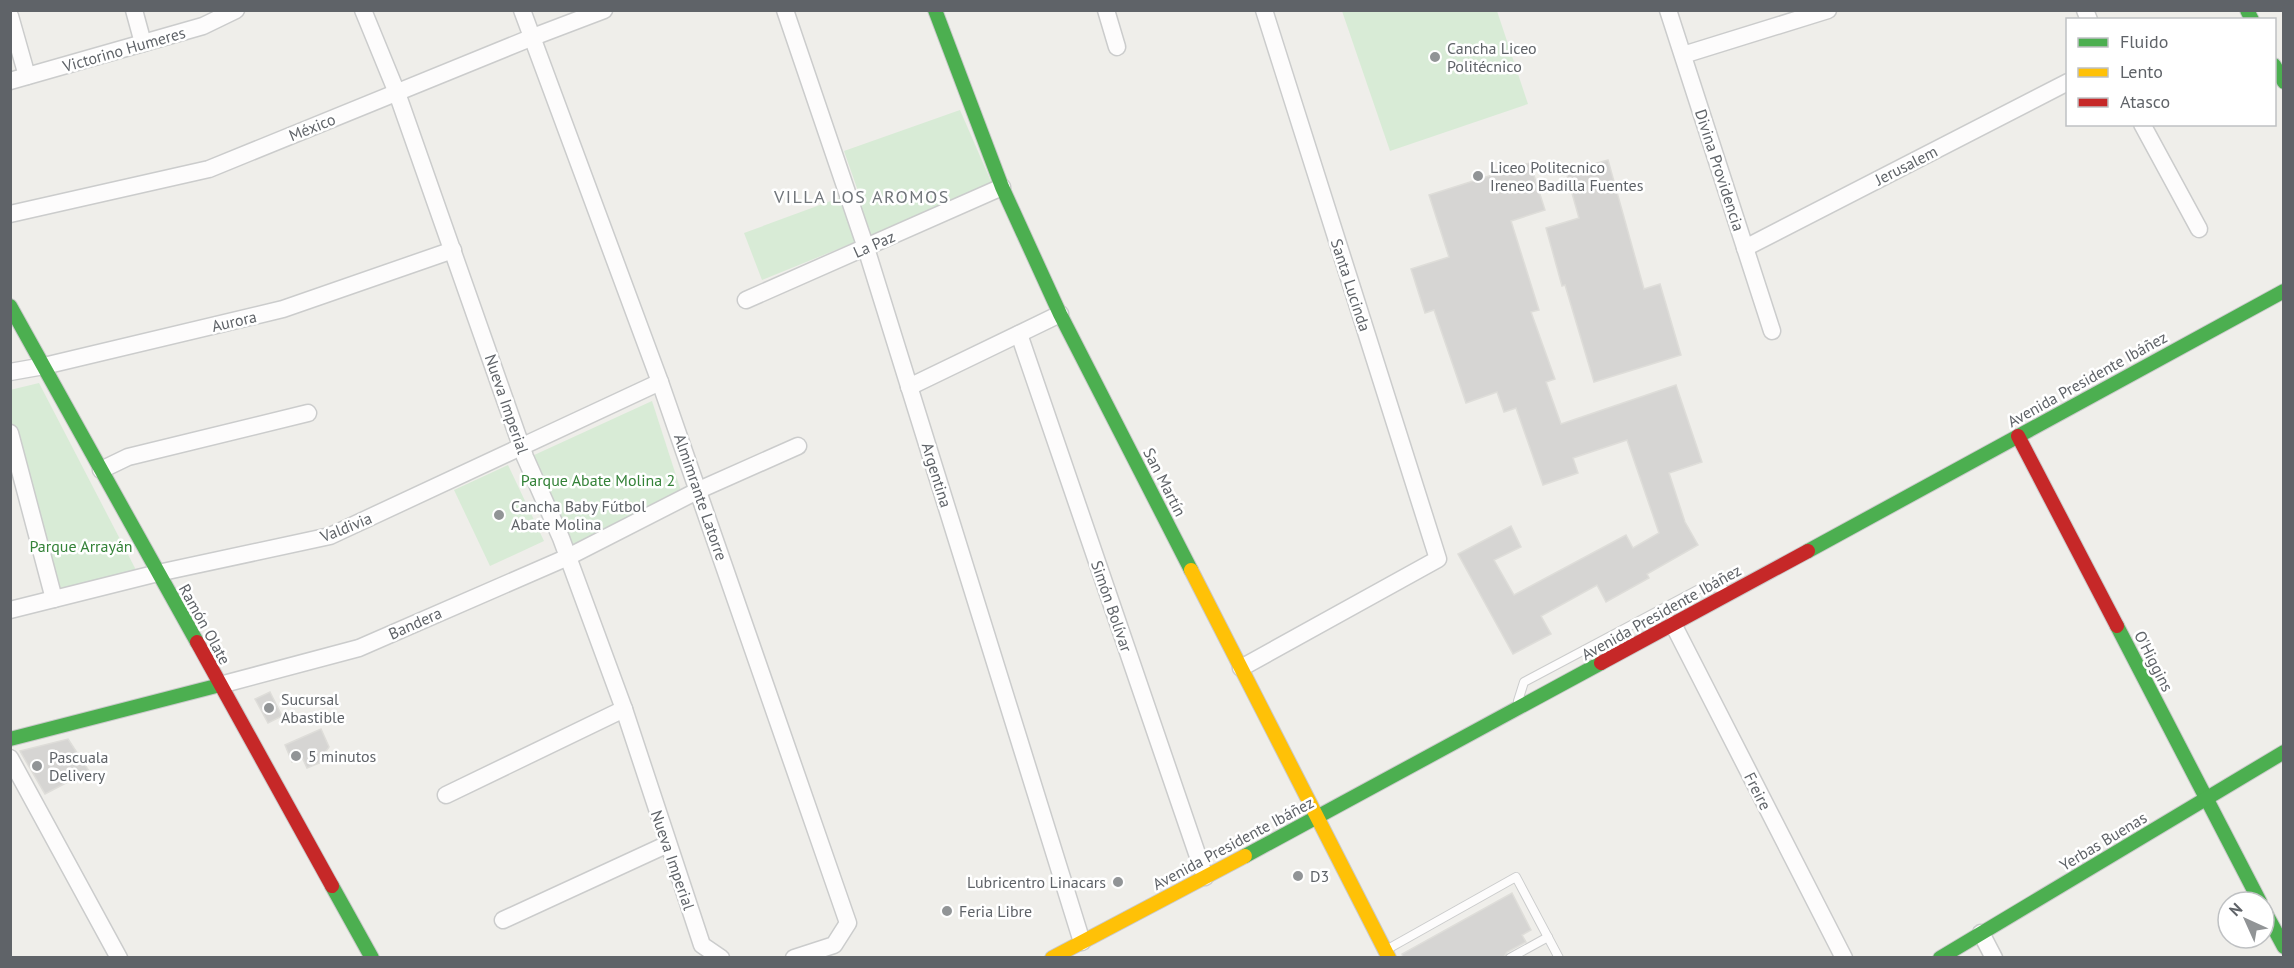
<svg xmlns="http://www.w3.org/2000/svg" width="2294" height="968" viewBox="0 0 2294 968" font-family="'PT Sans',sans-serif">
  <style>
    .green { fill: #d8ebd6 }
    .building { fill: #d6d5d3; stroke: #deddd9; stroke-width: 1.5 }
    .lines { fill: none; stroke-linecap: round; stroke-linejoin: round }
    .lane-casing { stroke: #cbcccc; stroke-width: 10 }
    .street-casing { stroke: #cbcccc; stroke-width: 19 }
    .fast-casing { stroke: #cacacb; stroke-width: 16 }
    .slow-casing { stroke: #cacacb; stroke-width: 16 }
    .jam-casing { stroke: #cacacb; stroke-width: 16 }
    .lane { stroke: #fdfcfc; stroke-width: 8 }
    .street { stroke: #fdfcfc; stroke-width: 16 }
    .fast { stroke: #4caf50; stroke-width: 14 }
    .slow { stroke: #ffc107; stroke-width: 14 }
    .jam { stroke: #c62828; stroke-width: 14 }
    .poi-dot { fill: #919496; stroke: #fff; stroke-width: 2 }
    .labels { text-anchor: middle; stroke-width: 5; stroke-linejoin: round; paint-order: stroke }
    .poi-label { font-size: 16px; fill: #5f6368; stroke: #fff; text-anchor: start }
    .street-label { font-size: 16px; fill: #5f6368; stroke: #fff }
    .park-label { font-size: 16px; fill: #348238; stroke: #fff }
    .neighbourhood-label { font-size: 18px; letter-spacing: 1.5px; fill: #70757a; stroke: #fff }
  </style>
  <rect width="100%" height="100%" fill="#efeeea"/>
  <g class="green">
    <path d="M1342 11H1497L1528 104 1390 151Z"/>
    <path d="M960 110 993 186 762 280 744 233 858 191 844 151Z"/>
    <path d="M39 383 136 570 55 593 11 422 10 390Z"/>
    <path d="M652 401 682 494 568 551 532 456Z"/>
    <path d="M508 465 544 541 490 566 454 490Z"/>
  </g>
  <g class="building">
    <path d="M1608 160 1644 289 1660 284 1681 355 1594 382 1565 285 1562 286 1546 228 1579 218 1566 172Z"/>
    <path d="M1530 163 1545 210 1511 221 1539 310 1531 312 1555 379 1546 382 1561 424 1676 385 1702 462 1669 473 1685 522 1698 545 1647 574 1649 578 1606 602 1597 585 1541 616 1551 634 1513 654 1458 554 1511 526 1521 547 1494 560 1514 595 1626 535 1633 548 1659 533 1627 440 1573 458 1578 473 1543 485 1516 408 1504 412 1497 392 1466 403 1434 310 1425 313 1411 269 1449 257 1429 195Z"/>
    <path d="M270 692 282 716 268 723 255 699Z"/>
    <path d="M321 729 329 747 324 754 329 759 307 768 302 757 292 762 285 745Z"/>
    <path d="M68 739 89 771 45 794 20 751Z"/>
    <path d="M1512 893 1531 930 1522 935 1526 942 1507 952 1504 957H1403L1402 954Z"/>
  </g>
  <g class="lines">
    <g class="lane-casing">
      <g id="lane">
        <path d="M1518 701 1524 682 1703 587 1723 588"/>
        <path d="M1386 950 1516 877 1559 958"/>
        <path d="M1510 958 1548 937"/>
      </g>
    </g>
    <g class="street-casing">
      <g id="street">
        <path d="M134 10 143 43"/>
        <path d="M363 10 397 93 525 457 561 538 624 709 702 945 721 958"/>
        <path d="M522 10 660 382 848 923 834 945 794 958"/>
        <path d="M785 10 866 248 1082 942"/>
        <path d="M1106 10 1117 47"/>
        <path d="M1668 10 1772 331"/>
        <path d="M2085 10 2089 20"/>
        <path d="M10 16 27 76"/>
        <path d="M1683 55 1828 10"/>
        <path d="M10 81 203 26 236 10"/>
        <path d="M2142 124 2199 229"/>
        <path d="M10 214 209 169 533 37 604 10"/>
        <path d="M1745 248 2068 82"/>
        <path d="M746 300 1002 187"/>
        <path d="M1019 334 1205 877"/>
        <path d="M10 372 44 366 283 309 453 250"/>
        <path d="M909 387 1060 314"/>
        <path d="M10 433 54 599"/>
        <path d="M101 470 128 457 308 413"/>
        <path d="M10 610 158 573 330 536 660 382"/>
        <path d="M1673 624 1844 958"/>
        <path d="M1241 668 1438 559 1264 10"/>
        <path d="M220 685 359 648 568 557 699 490 798 446"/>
        <path d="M10 758 119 958"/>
        <path d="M446 795 624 709"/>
        <path d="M503 920 668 844"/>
        <path d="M1981 933 1994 958"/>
      </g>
    </g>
    <g class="fast-casing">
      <g id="fast">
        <path d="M935 10 1002 187 1060 314 1191 570"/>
        <path d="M2247 10 2252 20"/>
        <path d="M2274 65 2284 82"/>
        <path d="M10 306 197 642"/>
        <path d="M1808 551 2284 291"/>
        <path d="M2117 626 2260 902"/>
        <path d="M10 739 220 685"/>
        <path d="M1245 856 1601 663"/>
        <path d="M332 886 372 958"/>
        <path d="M2264 910 2284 947"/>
        <path d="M1940 958 2284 752"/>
      </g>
    </g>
    <g class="slow-casing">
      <g id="slow">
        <path d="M1191 570 1389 958"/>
        <path d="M1052 958 1245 856"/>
      </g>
    </g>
    <g class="jam-casing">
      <g id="jam">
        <path d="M2018 436 2117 626"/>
        <path d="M197 642 332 886"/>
        <path d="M1601 663 1808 551"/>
      </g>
    </g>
    <use href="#lane" class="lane"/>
    <use href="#street" class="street"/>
    <use href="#fast" class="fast"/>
    <use href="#slow" class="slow"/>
    <use href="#jam" class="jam"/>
  </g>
  <g class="poi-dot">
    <circle cx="1435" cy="57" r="6"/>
    <circle cx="1478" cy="176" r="6"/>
    <circle cx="499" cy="515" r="6"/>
    <circle cx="269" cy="708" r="6"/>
    <circle cx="296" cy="756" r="6"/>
    <circle cx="37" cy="766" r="6"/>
    <circle cx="1298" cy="876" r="6"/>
    <circle cx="1118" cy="882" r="6"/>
    <circle cx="947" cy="911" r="6"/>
  </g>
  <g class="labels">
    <g class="poi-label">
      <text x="1447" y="54">Cancha Liceo<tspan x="1447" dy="18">Politécnico</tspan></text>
      <text x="1490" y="173">Liceo Politecnico<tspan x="1490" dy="18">Ireneo Badilla Fuentes</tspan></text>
      <text x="511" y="512">Cancha Baby Fútbol<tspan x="511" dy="18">Abate Molina</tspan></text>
      <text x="281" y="705">Sucursal<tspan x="281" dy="18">Abastible</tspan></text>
      <text x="308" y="762">5 minutos</text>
      <text x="49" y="763">Pascuala<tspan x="49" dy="18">Delivery</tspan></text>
      <text x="1310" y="882">D3</text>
      <text x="1106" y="888" text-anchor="end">Lubricentro Linacars</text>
      <text x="959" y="917">Feria Libre</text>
    </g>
    <g class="street-label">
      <text transform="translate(124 49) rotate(-16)" y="6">Victorino Humeres</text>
      <text transform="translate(312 127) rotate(-22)" y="6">México</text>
      <text transform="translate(1906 165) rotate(-27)" y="6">Jerusalem</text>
      <text transform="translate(1720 170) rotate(72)" y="6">Divina Providencia</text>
      <text transform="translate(874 244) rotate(-24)" y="6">La Paz</text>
      <text transform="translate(1351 285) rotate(72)" y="6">Santa Lucinda</text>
      <text transform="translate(234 321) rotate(-13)" y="6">Aurora</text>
      <text transform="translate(2087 379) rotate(-29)" y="6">Avenida Presidente Ibáñez</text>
      <text transform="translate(507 404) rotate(71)" y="6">Nueva Imperial</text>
      <text transform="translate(937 475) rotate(73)" y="6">Argentina</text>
      <text transform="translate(1165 482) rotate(63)" y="6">San Martín</text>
      <text transform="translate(701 497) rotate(71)" y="6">Almimrante Latorre</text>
      <text transform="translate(346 527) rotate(-22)" y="6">Valdivia</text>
      <text transform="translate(1112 606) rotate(71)" y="6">Simón Bolívar</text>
      <text transform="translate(1661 612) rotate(-29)" y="6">Avenida Presidente Ibáñez</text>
      <text transform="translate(415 623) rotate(-24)" y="6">Bandera</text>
      <text transform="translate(205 624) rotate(61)" y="6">Ramón Olate</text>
      <text transform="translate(2154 661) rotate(63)" y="6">O'Higgins</text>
      <text transform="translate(1758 791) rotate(63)" y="6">Freire</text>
      <text transform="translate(2103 841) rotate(-31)" y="6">Yerbas Buenas</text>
      <text transform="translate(1233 843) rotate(-28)" y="6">Avenida Presidente Ibáñez</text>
      <text transform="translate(673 860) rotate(71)" y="6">Nueva Imperial</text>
    </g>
    <g class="park-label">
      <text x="598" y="486">Parque Abate Molina 2</text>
      <text x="81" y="552">Parque Arrayán</text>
    </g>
    <g class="neighbourhood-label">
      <text x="862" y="203">VILLA LOS AROMOS</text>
    </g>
  </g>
  <rect width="2294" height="968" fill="none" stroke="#5f6368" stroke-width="24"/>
  <rect x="2066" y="18" width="210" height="108" fill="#ffffff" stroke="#bfc1c3" stroke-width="1.5"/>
  <rect x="2078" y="38" width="30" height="9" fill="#4caf50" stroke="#bfc1c3" stroke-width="1.5"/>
  <text x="2120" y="48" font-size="18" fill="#5f6368">Fluido</text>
  <rect x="2078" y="68" width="30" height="9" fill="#ffc107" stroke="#bfc1c3" stroke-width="1.5"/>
  <text x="2120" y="78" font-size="18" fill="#5f6368">Lento</text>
  <rect x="2078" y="98" width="30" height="9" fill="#c62828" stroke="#bfc1c3" stroke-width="1.5"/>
  <text x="2120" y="108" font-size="18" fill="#5f6368">Atasco</text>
  <g transform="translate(2246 920) rotate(315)"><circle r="28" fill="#ffffff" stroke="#bfc1c3" stroke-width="1.5"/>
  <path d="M0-4.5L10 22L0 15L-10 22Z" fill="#919496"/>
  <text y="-9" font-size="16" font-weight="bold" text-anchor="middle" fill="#5f6368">N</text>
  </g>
</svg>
